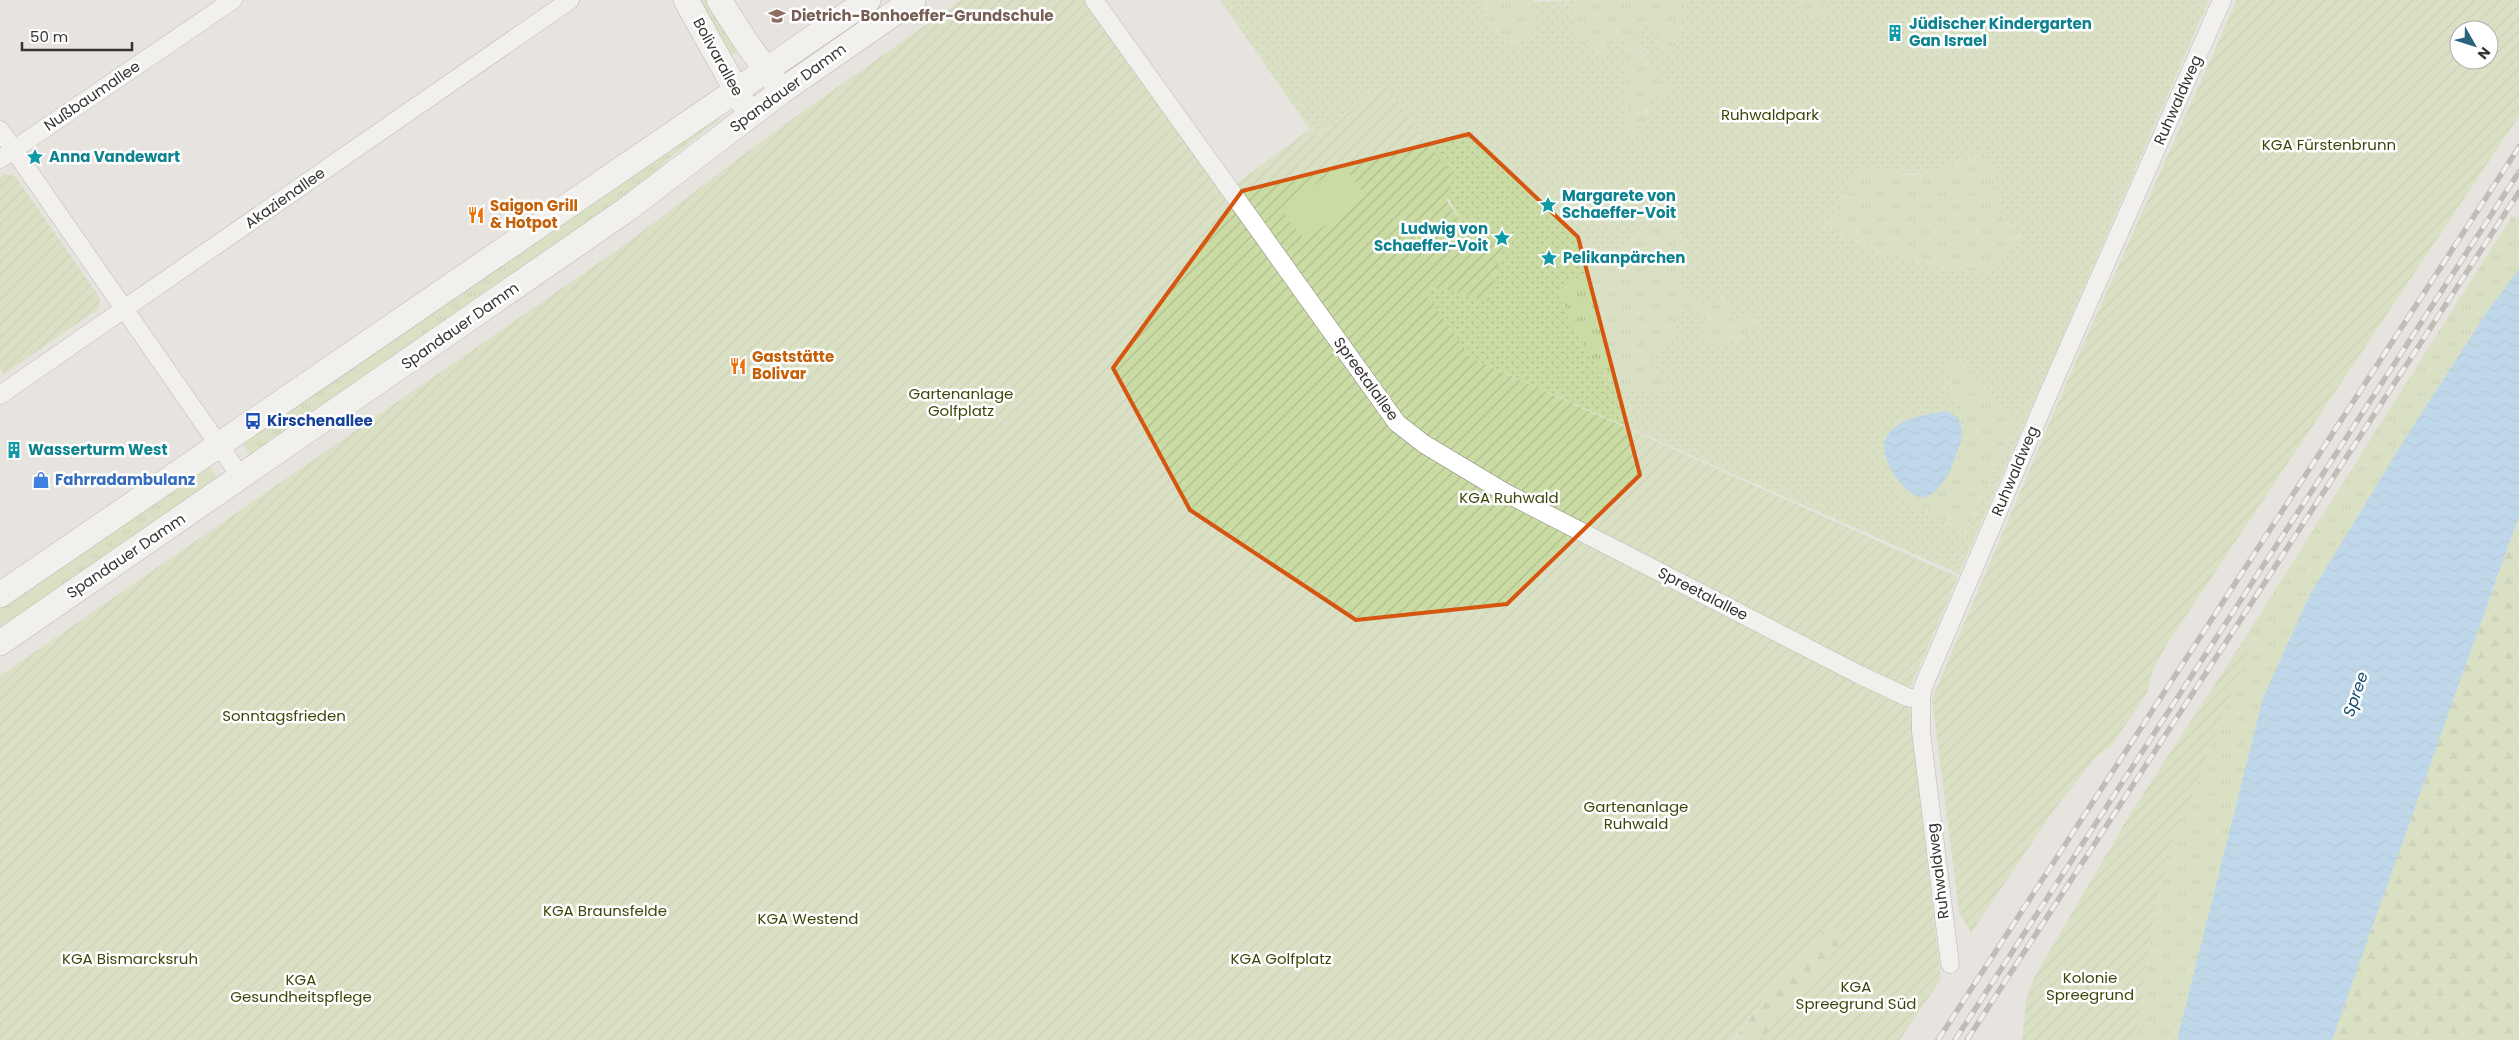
<svg xmlns="http://www.w3.org/2000/svg" width="2519" height="1040" viewBox="0 0 2519 1040" font-family="Poppins,sans-serif">
  <style>
    .grass { fill: url(#grass-tufts) }
    .forest { fill: url(#forest-firs) }
    .park { fill: url(#park-dots); fill-rule: evenodd }
    .garden { fill: url(#garden-furrows); fill-rule: evenodd }
    .pitch { fill: #cadca4 }
    .water { fill: url(#water-waves) }
    .lines { fill: none; stroke-linecap: round; stroke-linejoin: round }
    .street-casing { stroke: #84807d; stroke-width: 19 }
    .secondary-casing { stroke: #84807d; stroke-width: 26 }
    .street { stroke: #fff; stroke-width: 18 }
    .secondary { stroke: #fff; stroke-width: 25 }
    .rail-casing { stroke: #908d8a; stroke-width: 5.5 }
    .rail { stroke: #fff; stroke-width: 4; stroke-dasharray: 11; stroke-linecap: butt }
    .marked { fill: none; stroke: #d65510; stroke-width: 4; stroke-linejoin: round }
    .labels { text-anchor: middle; stroke-width: 5; stroke-linejoin: round; paint-order: stroke }
    .education-label { font-size: 15px; font-weight: bold; fill: #785e54; stroke: #fff; text-anchor: start }
    .culture-label { font-size: 15px; font-weight: bold; fill: #0d838f; stroke: #fff; text-anchor: start }
    .street-label { font-size: 15px; fill: #353432; stroke: #fff }
    .park-label { font-size: 15px; fill: #39480a; stroke: #fff }
    .food-label { font-size: 15px; font-weight: bold; fill: #c56008; stroke: #fff; text-anchor: start }
    .transit-label { font-size: 15px; font-weight: bold; fill: #164399; stroke: #fff; text-anchor: start }
    .shop-label { font-size: 15px; font-weight: bold; fill: #366cbe; stroke: #fff; text-anchor: start }
    .water-label { font-size: 16px; font-style: italic; fill: #124c71; stroke: #fff }
  </style>
  <defs>
    <pattern id="grass-tufts" width="24" height="20" patternUnits="userSpaceOnUse" patternTransform="scale(1.25)"><rect width="24" height="20" fill="#cadca4"/><path d="M3 7l-1-3M5 7V3M7 7l1-3M15 17l-1-3M17 17v-4M19 17l1-3" fill="none" stroke="#aebd8e"/></pattern>
    <pattern id="forest-firs" width="22" height="20" patternUnits="userSpaceOnUse" patternTransform="scale(1.25)"><rect width="22" height="20" fill="#cadca4"/><path d="M5 1l3.5 6h-7zM16 11l3.5 6h-7z" fill="#aebd8e"/></pattern>
    <pattern id="park-dots" width="8" height="8" patternUnits="userSpaceOnUse" patternTransform="scale(1.25)"><rect width="8" height="8" fill="#cadca4"/><path d="M2 2h.1M6 6h.1" fill="none" stroke="#aebd8e" stroke-width="1.8" stroke-linecap="round"/></pattern>
    <pattern id="garden-furrows" width="10" height="10" patternUnits="userSpaceOnUse" patternTransform="scale(1.25)"><rect width="10" height="10" fill="#cadca4"/><path d="M-1 1l2-2M0 10L10 0M9 11l2-2" fill="none" stroke="#aebd8e"/></pattern>
    <pattern id="water-waves" width="16" height="10" patternUnits="userSpaceOnUse" patternTransform="scale(1.25)"><rect width="16" height="10" fill="#8dc8f5"/><path d="M0 5q4-4 8 0t8 0" fill="none" stroke="#7aacd2"/></pattern>
  </defs>
  <rect width="100%" height="100%" fill="#e7e3df"/>
  <g class="grass">
    <path d="M691 0H712L742 48 727 59Z"/>
    <path d="M1485 0H1534L1532 2 1536 25 1526 40 1512 45 1509 38C1491 30 1485 20 1485 0Z"/>
    <path d="M1575 0H1687L1675 48 1664 52 1658 43 1637 50 1645 55 1649 68 1659 74V80L1669 87 1668 95 1660 92 1645 110 1647 116 1644 137 1630 136 1627 118 1625 41 1608 46 1604 57 1594 49 1580 44C1575 29 1571 16 1575 0Z"/>
    <path d="M1801 0H1811L1825 13 1817 22C1809 17 1802 10 1801 0Z"/>
    <path d="M716 112 720 119 667 160 646 186 253 459 240 440Z"/>
    <path d="M1989 139 1984 153 1986 164 1997 169 2001 198 1997 210 2020 235 1990 273C1945 270 1863 251 1828 225L1842 195 1846 197 1860 168 1914 175 1939 171Z"/>
    <path d="M2512 216 2519 220V269L2487 312 2406 437 2309 596 2263 698 2177 1040H2135L2155 911 2175 832 2193 794 2223 713 2249 654 2239 647Z"/>
    <path d="M1661 221 1675 225C1679 232 1682 238 1683 247 1684 257 1679 267 1679 278 1678 304 1707 306 1725 299L1729 313 1735 322 1758 310V316L1739 344 1733 342 1707 344 1703 332V314L1675 321 1672 387C1659 387 1645 390 1633 389 1593 385 1573 323 1558 292Z"/>
    <path d="M1960 360 2016 424 1965 532 1908 502 1893 488 1897 484 1912 498 1964 440V417L1952 397 1947 364Z"/>
    <path d="M207 463 220 482 0 633V605Z"/>
  </g>
  <g class="forest">
    <path d="M2519 516V1040H2332Z"/>
    <path d="M1830 924 1848 937 1760 1040H1734L1778 980Z"/>
  </g>
  <path class="park" d="M1220 0H1485C1485 20 1491 30 1509 38L1512 45 1526 40 1536 26 1532 2 1575 0C1571 16 1575 29 1580 44L1594 49 1604 57 1608 46 1616 39 1625 41 1627 118 1630 136 1643 137 1635 131 1637 125H1646C1649 110 1643 99 1660 92L1667 95 1669 87 1658 80 1659 74 1649 68 1645 55 1633 43C1635 30 1640 24 1653 24L1661 33 1658 43 1664 52 1675 48 1687 0H1801C1802 10 1809 17 1817 22L1825 13 1811 0H2209L1959 574 1471 358 1425 293 1437 287 1489 300 1460 240 1461 221 1384 85 1317 135 1312 128 1310 129ZM1988 140 1984 153 1986 164 1996 169 1991 184 2001 198 1997 210 2020 236 1989 273C1944 270 1864 251 1828 225L1842 195 1846 197 1860 168C1913 176 1948 181 1988 140ZM1661 221 1675 225 1682 238 1683 249C1677 258 1678 264 1678 276 1681 305 1701 308 1725 299L1729 313 1735 322 1758 311V316L1739 344 1733 342 1708 344 1703 332V314L1687 306 1675 321V340L1659 346 1649 368 1662 383 1670 387C1655 388 1637 391 1623 387 1591 376 1572 321 1558 292ZM1960 360 2016 424 1965 532 1908 502 1893 488 1897 485 1912 498 1928 499 1950 475 1964 440V417L1952 397 1947 364Z"/>
  <g class="garden">
    <path d="M961 0H1094L1230 188 1312 128 1317 135 1385 85 1453 177 1447 201 1461 221 1460 240 1503 246 1489 301 1437 287 1426 293 1471 358 1958 577 1908 693 1941 979 1900 1040H1760L1847 937 1830 924 1778 980 1733 1040H0V676L619 249 767 137Z"/>
    <path d="M2237 0H2519V116L2166 646 2152 672 2147 693 2111 746 2096 757 2054 810 1971 933 1959 912 1932 699 2075 363ZM2459 30H2489V60H2459Z"/>
    <path d="M4 174 15 176 100 298 98 309 4 374 0 369V177Z"/>
    <path d="M2239 647 2249 654 2223 713 2193 794 2175 832 2155 911 2135 1040H2022L2026 1001 2034 978 2049 952 2132 811Z"/>
  </g>
  <path class="pitch" d="M1342 164 1366 196 1305 240 1281 210Z"/>
  <g class="water">
    <path d="M2519 269V516L2332 1040H2177L2263 698 2309 596 2406 437 2487 312Z"/>
    <path d="M1947 411 1959 419C1965 440 1959 446 1952 466 1948 477 1935 498 1922 497 1902 496 1874 451 1888 434 1904 416 1925 415 1947 411Z"/>
  </g>
  <g class="lines">
    <g class="street-casing">
      <g id="street">
        <path d="M1094 0 1397 423 1424 444 1504 492 1860 675 1907 697 1921 700"/>
        <path d="M0 130 241 477"/>
        <path d="M0 159 233 0"/>
        <path d="M0 395 570 0"/>
        <path d="M1950 964 1921 732V700L1923 687 2056 376 2222 0"/>
      </g>
    </g>
    <g class="secondary-casing">
      <g id="secondary">
        <path d="M686 0 744 104"/>
        <path d="M719 0 748 45 776 83"/>
        <path d="M0 595 868 0"/>
        <path d="M0 643 626 210 782 91 913 0"/>
      </g>
    </g>
    <use href="#street" class="street"/>
    <use href="#secondary" class="secondary"/>
    <g class="rail-casing">
      <g id="rail">
        <path d="M1938 1040 2519 147"/>
        <path d="M1955 1040 2519 172"/>
        <path d="M1967 1040 2519 192"/>
      </g>
    </g>
    <use href="#rail" class="rail"/>
  </g>
  <path d="M0 0H2519V1040H0ZM1469 134 1578 237 1640 475 1507 604 1356 620 1190 510 1113 368 1242 191Z" fill="#e7e3df" fill-opacity=".55" fill-rule="evenodd"/>
  <path class="marked" d="M1469 134 1578 237 1640 475 1507 604 1356 620 1190 510 1113 368 1242 191Z"/>
  <defs>
    <g id="school-bare" transform="scale(1.35)"><path d="M0-5L7-2L0 1L-7-2ZM-4 1L0 2.5L4 1V4Q0 6-4 4Z" fill="#8d6e63" stroke="#fff" stroke-width="2.5" paint-order="stroke"/></g>
    <g id="building-bare" transform="scale(1.35)"><path d="M-4-6H4V6H1V3H-1V6H-4ZM-2.5-4.3h1.7v1.8h-1.7ZM.8-4.3h1.7v1.8H.8ZM-2.5-1h1.7V.8h-1.7ZM.8-1h1.7V.8H.8Z" fill="#0f9aa8" stroke="#fff" stroke-width="2.5" paint-order="stroke"/></g>
    <g id="sight-bare" transform="scale(1.35)"><path d="M0-6L1.8-2.2L6-1.7L2.9 1.2L3.7 5.4L0 3.3L-3.7 5.4L-2.9 1.2L-6-1.7L-1.8-2.2Z" fill="#0f9aa8" stroke="#fff" stroke-width="2.5" paint-order="stroke"/></g>
    <g id="restaurant-bare" transform="scale(1.35)"><path d="M-5-6h1v4h1v-4h1v4h1v-4h1v5L-1.5 .5V6h-2V.5L-5-1ZM5-6V6H3V1.5H1.5Q1.5-4 5-6Z" fill="#e8710a" stroke="#fff" stroke-width="2.5" paint-order="stroke"/></g>
    <g id="bus-bare" transform="scale(1.35)"><path d="M-5-6H5V4H4V6H2V4H-2V6H-4V4H-5ZM-3.5-4V0h7V-4ZM-3.5 1.2v1.5H-2V1.2ZM2 1.2v1.5H3.5V1.2Z" fill="#1a4fb4" stroke="#fff" stroke-width="2.5" paint-order="stroke"/></g>
    <g id="shop-bare" transform="scale(1.35)"><path d="M-5-2.5h2.3a2.7 3.5 0 0 1 5.4 0H5L5.5 6h-11ZM-1.5-2.5h3a1.5 2.3 0 0 0-3 0Z" fill="#3f7fe0" stroke="#fff" stroke-width="2.5" paint-order="stroke"/></g>
  </defs>
  <g fill-rule="evenodd">
    <use href="#school-bare" x="777" y="16"/>
    <use href="#building-bare" x="1895" y="33"/>
    <use href="#sight-bare" x="35" y="157"/>
    <use href="#sight-bare" x="1548" y="205"/>
    <use href="#restaurant-bare" x="476" y="215"/>
    <use href="#sight-bare" x="1502" y="238"/>
    <use href="#sight-bare" x="1549" y="258"/>
    <use href="#restaurant-bare" x="738" y="366"/>
    <use href="#bus-bare" x="253" y="421"/>
    <use href="#building-bare" x="14" y="450"/>
    <use href="#shop-bare" x="41" y="480"/>
  </g>
  <g class="labels">
    <g class="education-label">
      <text x="791" y="21">Dietrich-Bonhoeffer-Grundschule</text>
    </g>
    <g class="culture-label">
      <text x="1909" y="29">Jüdischer Kindergarten<tspan x="1909" dy="17">Gan Israel</tspan></text>
      <text x="49" y="162">Anna Vandewart</text>
      <text x="1562" y="201">Margarete von<tspan x="1562" dy="17">Schaeffer-Voit</tspan></text>
      <text x="1488" y="234" text-anchor="end">Ludwig von<tspan x="1488" dy="17">Schaeffer-Voit</tspan></text>
      <text x="1563" y="263">Pelikanpärchen</text>
      <text x="28" y="455">Wasserturm West</text>
    </g>
    <g class="street-label">
      <text transform="translate(718 57) rotate(61)" y="5">Bolivarallee</text>
      <text transform="translate(788 88) rotate(-36)" y="5">Spandauer Damm</text>
      <text transform="translate(92 96) rotate(-34)" y="5">Nußbaumallee</text>
      <text transform="translate(2178 100) rotate(-66)" y="5">Ruhwaldweg</text>
      <text transform="translate(285 198) rotate(-35)" y="5">Akazienallee</text>
      <text transform="translate(460 326) rotate(-35)" y="5">Spandauer Damm</text>
      <text transform="translate(1366 379) rotate(54)" y="5">Spreetalallee</text>
      <text transform="translate(2015 471) rotate(-67)" y="5">Ruhwaldweg</text>
      <text transform="translate(126 556) rotate(-34)" y="5">Spandauer Damm</text>
      <text transform="translate(1703 594) rotate(27)" y="5">Spreetalallee</text>
      <text transform="translate(1938 871) rotate(-97)" y="5">Ruhwaldweg</text>
    </g>
    <g class="park-label">
      <text x="1770" y="120">Ruhwaldpark</text>
      <text x="2329" y="150">KGA Fürstenbrunn</text>
      <text x="961" y="399">Gartenanlage<tspan x="961" dy="17">Golfplatz</tspan></text>
      <text x="1509" y="503">KGA Ruhwald</text>
      <text x="284" y="721">Sonntagsfrieden</text>
      <text x="1636" y="812">Gartenanlage<tspan x="1636" dy="17">Ruhwald</tspan></text>
      <text x="605" y="916">KGA Braunsfelde</text>
      <text x="808" y="924">KGA Westend</text>
      <text x="130" y="964">KGA Bismarcksruh</text>
      <text x="1281" y="964">KGA Golfplatz</text>
      <text x="2090" y="983">Kolonie<tspan x="2090" dy="17">Spreegrund</tspan></text>
      <text x="301" y="985">KGA<tspan x="301" dy="17">Gesundheitspflege</tspan></text>
      <text x="1856" y="992">KGA<tspan x="1856" dy="17">Spreegrund Süd</tspan></text>
    </g>
    <g class="food-label">
      <text x="490" y="211">Saigon Grill<tspan x="490" dy="17">&amp; Hotpot</tspan></text>
      <text x="752" y="362">Gaststätte<tspan x="752" dy="17">Bolivar</tspan></text>
    </g>
    <g class="transit-label">
      <text x="267" y="426">Kirschenallee</text>
    </g>
    <g class="shop-label">
      <text x="55" y="485">Fahrradambulanz</text>
    </g>
    <g class="water-label">
      <text transform="translate(2355 694) rotate(-71)" y="6">Spree</text>
    </g>
  </g>
  <g transform="translate(2474 45) rotate(129)"><circle r="24" fill="#ffffff" stroke="#aeaead"/>
  <path d="M0-4L9 19L0 12L-9 19Z" fill="#2b627c"/>
  <text y="-8" font-size="14" font-weight="bold" text-anchor="middle" fill="#353432">N</text>
  </g>
  <path d="M22 42v8h110v-8" fill="none" stroke="#353432" stroke-width="2.5"/>
  <text x="30" y="42" font-size="15" fill="#353432" stroke="#ffffff" stroke-width="4" paint-order="stroke">50 m</text>
</svg>
